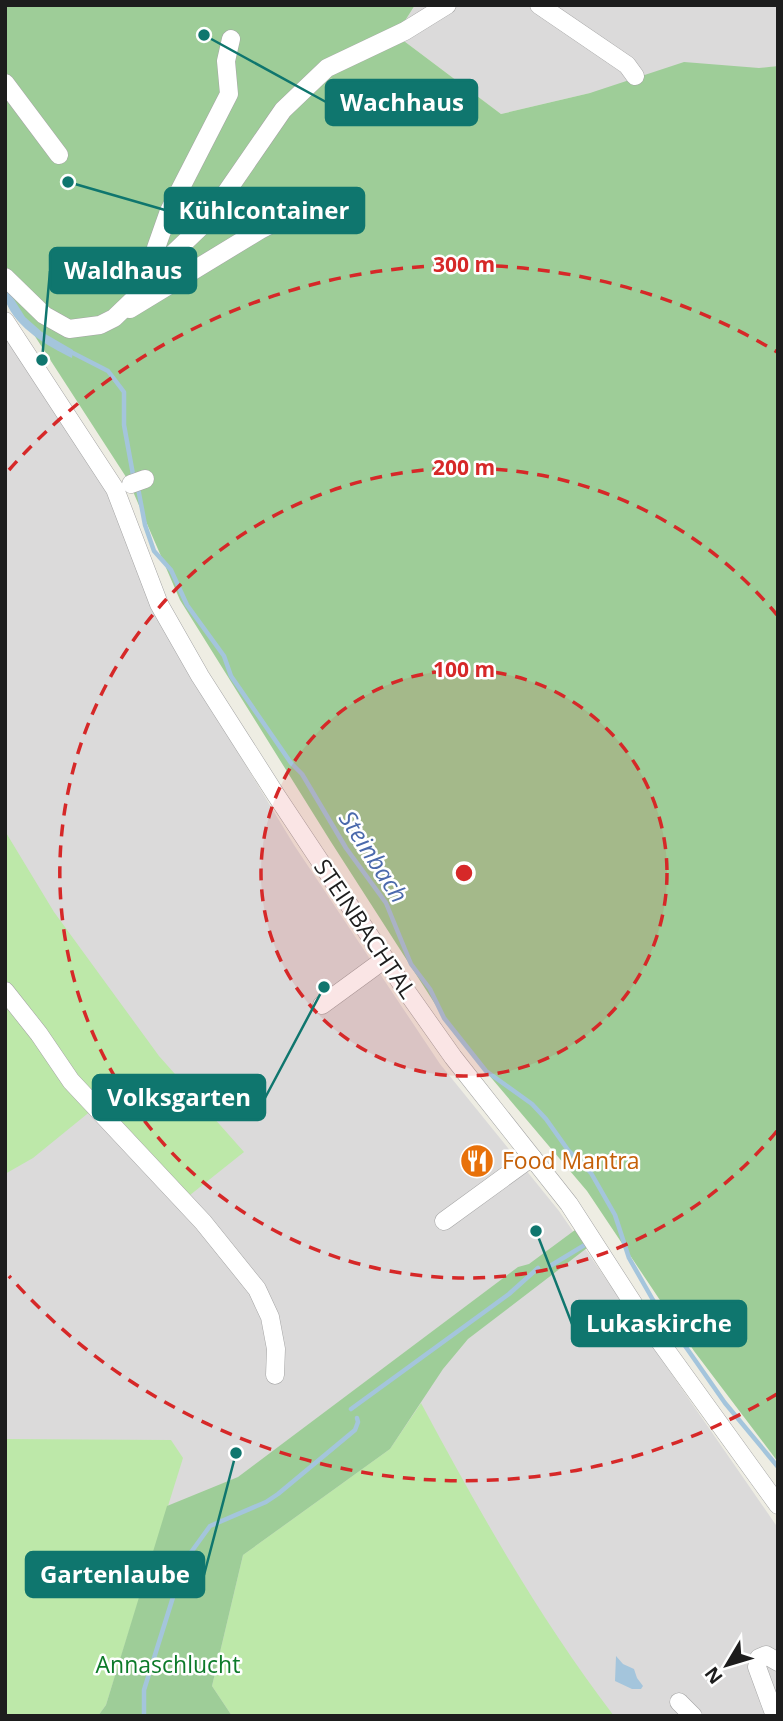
<svg xmlns="http://www.w3.org/2000/svg" width="783" height="1721" viewBox="0 0 783 1721" font-family="'Open Sans',sans-serif">
  <style>
    .residential { fill: #dbdada }
    .grass { fill: #bde8a9 }
    .forest { fill: #9ecd98 }
    .water { fill: #a4c5dc }
    .lines { fill: none; stroke-linecap: round; stroke-linejoin: round }
    .stream { stroke: #a4c5dc; stroke-width: 4.5 }
    .minor-casing { stroke: #a4a4a4; stroke-width: 19 }
    .minor { stroke: #fff; stroke-width: 18 }
    .ring { fill: none; stroke: #d62828; stroke-width: 3.5; stroke-dasharray: 12 9 }
    .labels { text-anchor: middle; stroke-width: 5; stroke-linejoin: round; paint-order: stroke }
    .street-label { font-size: 23px; fill: #1d1d1d; stroke: #fff }
    .food-label { font-size: 23px; fill: #c56008; stroke: #fff; text-anchor: start }
    .park-label { font-size: 23px; fill: #0c7a29; stroke: #fff }
    .water-label { font-size: 24px; font-style: italic; fill: #4b6aac; stroke: #fff }
    .centre { fill: #d62828; stroke: #fff; stroke-width: 3.5 }
    .ring-label { font-size: 21px; text-anchor: middle; font-weight: bold; fill: #d62828; stroke: #fff; stroke-width: 5; stroke-linejoin: round; paint-order: stroke }
    .leader { fill: none; stroke: #0f766e; stroke-width: 2.5 }
    .callout-dot { fill: #0f766e; stroke: #fff; stroke-width: 2.5 }
    .callout { fill: #0f766e; stroke: #0f766e; stroke-width: 2.5 }
    .callout-label { font-size: 24px; text-anchor: middle; font-weight: bold; fill: #fff }
  </style>
  <rect width="100%" height="100%" fill="#eeede3"/>
  <g class="residential">
    <path d="M415 5H778V66L590 93 501 114 396 35Z"/>
    <path d="M5 334 108 491 193 678 294 845 440 1064 559 1211 778 1528V1716H5Z"/>
  </g>
  <g class="grass">
    <path d="M5 831 54 912 159 1056 244 1152 185 1199 92 1110 33 1158 5 1174Z"/>
    <path d="M421 1403C479 1511 539 1618 614 1716H232L212 1686 243 1555 390 1449Z"/>
    <path d="M5 1439 171 1440 183 1458 106 1705 98 1716H5Z"/>
  </g>
  <g class="forest">
    <path d="M5 5H415L396 35 501 114 590 93 684 62 759 68 778 66V1462L694 1351 587 1191 455 1035 331 842 180 600 128 480 5 290Z"/>
    <path d="M575 1230 587 1248 468 1339 443 1369 390 1449 243 1555 212 1686 232 1716H98L106 1705 167 1506 238 1477 518 1267 529 1264Z"/>
  </g>
  <g class="water">
    <path d="M5 285 25 317 42 332 73 350 72 358C48 346 17 329 6 302 4 297 5 290 5 285Z"/>
    <path d="M616 1656 623 1664 634 1669 637 1678 643 1686 641 1689H632L615 1681Z"/>
  </g>
  <g class="lines">
    <g class="stream">
      <path d="M69 351 108 371 124 392V425L134 480"/>
      <path d="M138 488 145 525 154 551 171 570 187 605 224 656 231 676 291 763 302 774 346 848 386 903 411 964 430 989 444 1018 486 1071 532 1104 546 1119 568 1150 591 1173 615 1215 629 1258 653 1300 725 1403 778 1467"/>
      <path d="M550 1266 588 1243"/>
      <path d="M351 1409 509 1294 538 1268"/>
      <path d="M144 1716V1690L184 1562 210 1526 266 1502 278 1494 355 1430 358 1422 357 1418"/>
    </g>
    <g class="minor-casing">
      <g id="minor">
        <path d="M539 5 627 65 635 76"/>
        <path d="M5 83 59 155"/>
        <path d="M161 265 156 248 169 211 229 94 226 61 231 39"/>
        <path d="M5 277 44 315 69 329 100 325 114 318 138 295 161 265 205 223 283 110 327 68 405 31 447 5"/>
        <path d="M130 309 260 230 297 211 335 203"/>
        <path d="M5 321 115 489 159 604 200 676 276 795 407 992 453 1057 569 1204 640 1314 778 1505"/>
        <path d="M131 484 145 479"/>
        <path d="M5 991 39 1034 71 1081 203 1222 257 1289 270 1317 276 1349 275 1375"/>
        <path d="M322 1005 385 959"/>
        <path d="M444 1221 532 1157"/>
        <path d="M679 1702 693 1716"/>
        <path d="M775 1716 757 1667 759 1658 766 1655 778 1662"/>
      </g>
    </g>
    <use href="#minor" class="minor"/>
  </g>
  <circle cx="464" cy="873" r="203" fill="#d62828" fill-opacity=".12"/>
  <g class="ring">
    <circle cx="464" cy="873" r="203"/>
    <path d="M777 1131A405 405 0 1 1 777 615"/>
    <path d="M777 1394A608 608 0 0 1 9 1276M9 470A608 608 0 0 1 777 352"/>
  </g>
  <defs>
    <g id="restaurant-disc" transform="scale(1.75)"><circle r="9.5" fill="#e8710a" stroke="#fff"/><path d="M-5-6h1v4h1v-4h1v4h1v-4h1v5L-1.5 .5V6h-2V.5L-5-1ZM5-6V6H3V1.5H1.5Q1.5-4 5-6Z" fill="#fff"/></g>
  </defs>
  <g fill-rule="evenodd">
    <use href="#restaurant-disc" x="477" y="1161"/>
  </g>
  <g class="labels">
    <g class="street-label">
      <text transform="translate(365 929) rotate(56)" y="8">STEINBACHTAL</text>
    </g>
    <g class="food-label">
      <text x="502" y="1169">Food Mantra</text>
    </g>
    <g class="park-label">
      <text x="168" y="1673">Annaschlucht</text>
    </g>
    <g class="water-label">
      <text transform="translate(373 857) rotate(57)" y="8">Steinbach</text>
    </g>
  </g>
  <circle cx="464" cy="873" r="10" class="centre"/>
  <g class="ring-label">
    <text x="464" y="272">300 m</text>
    <text x="464" y="475">200 m</text>
    <text x="464" y="677">100 m</text>
  </g>
  <path class="leader" d="M204 35L326 102M68 182L165 210M42 360L50 271M324 987L265 1098M536 1231L572 1324M236 1453L204 1575"/>
  <g class="callout-dot">
    <circle cx="204" cy="35" r="7"/>
    <circle cx="68" cy="182" r="7"/>
    <circle cx="42" cy="360" r="7"/>
    <circle cx="324" cy="987" r="7"/>
    <circle cx="536" cy="1231" r="7"/>
    <circle cx="236" cy="1453" r="7"/>
  </g>
  <g class="callout">
    <rect x="326" y="80" width="151" height="45" rx="7"/>
    <rect x="165" y="188" width="199" height="45" rx="7"/>
    <rect x="50" y="248" width="146" height="45" rx="7"/>
    <rect x="93" y="1075" width="172" height="45" rx="7"/>
    <rect x="572" y="1301" width="174" height="45" rx="7"/>
    <rect x="26" y="1552" width="178" height="45" rx="7"/>
  </g>
  <g class="callout-label">
    <text x="402" y="111">Wachhaus</text>
    <text x="264" y="219">Kühlcontainer</text>
    <text x="123" y="279">Waldhaus</text>
    <text x="179" y="1106">Volksgarten</text>
    <text x="659" y="1332">Lukaskirche</text>
    <text x="115" y="1583">Gartenlaube</text>
  </g>
  <rect width="783" height="1721" fill="none" stroke="#1d1d1d" stroke-width="14"/>
  <g transform="translate(727 1665) rotate(232)" stroke="#ffffff" stroke-width="5" paint-order="stroke">
  <path d="M0-5L12 26L0 18L-12 26Z" fill="#1d1d1d"/>
  <text y="-10" font-size="19" font-weight="bold" text-anchor="middle" fill="#1d1d1d">N</text>
  </g>
</svg>
